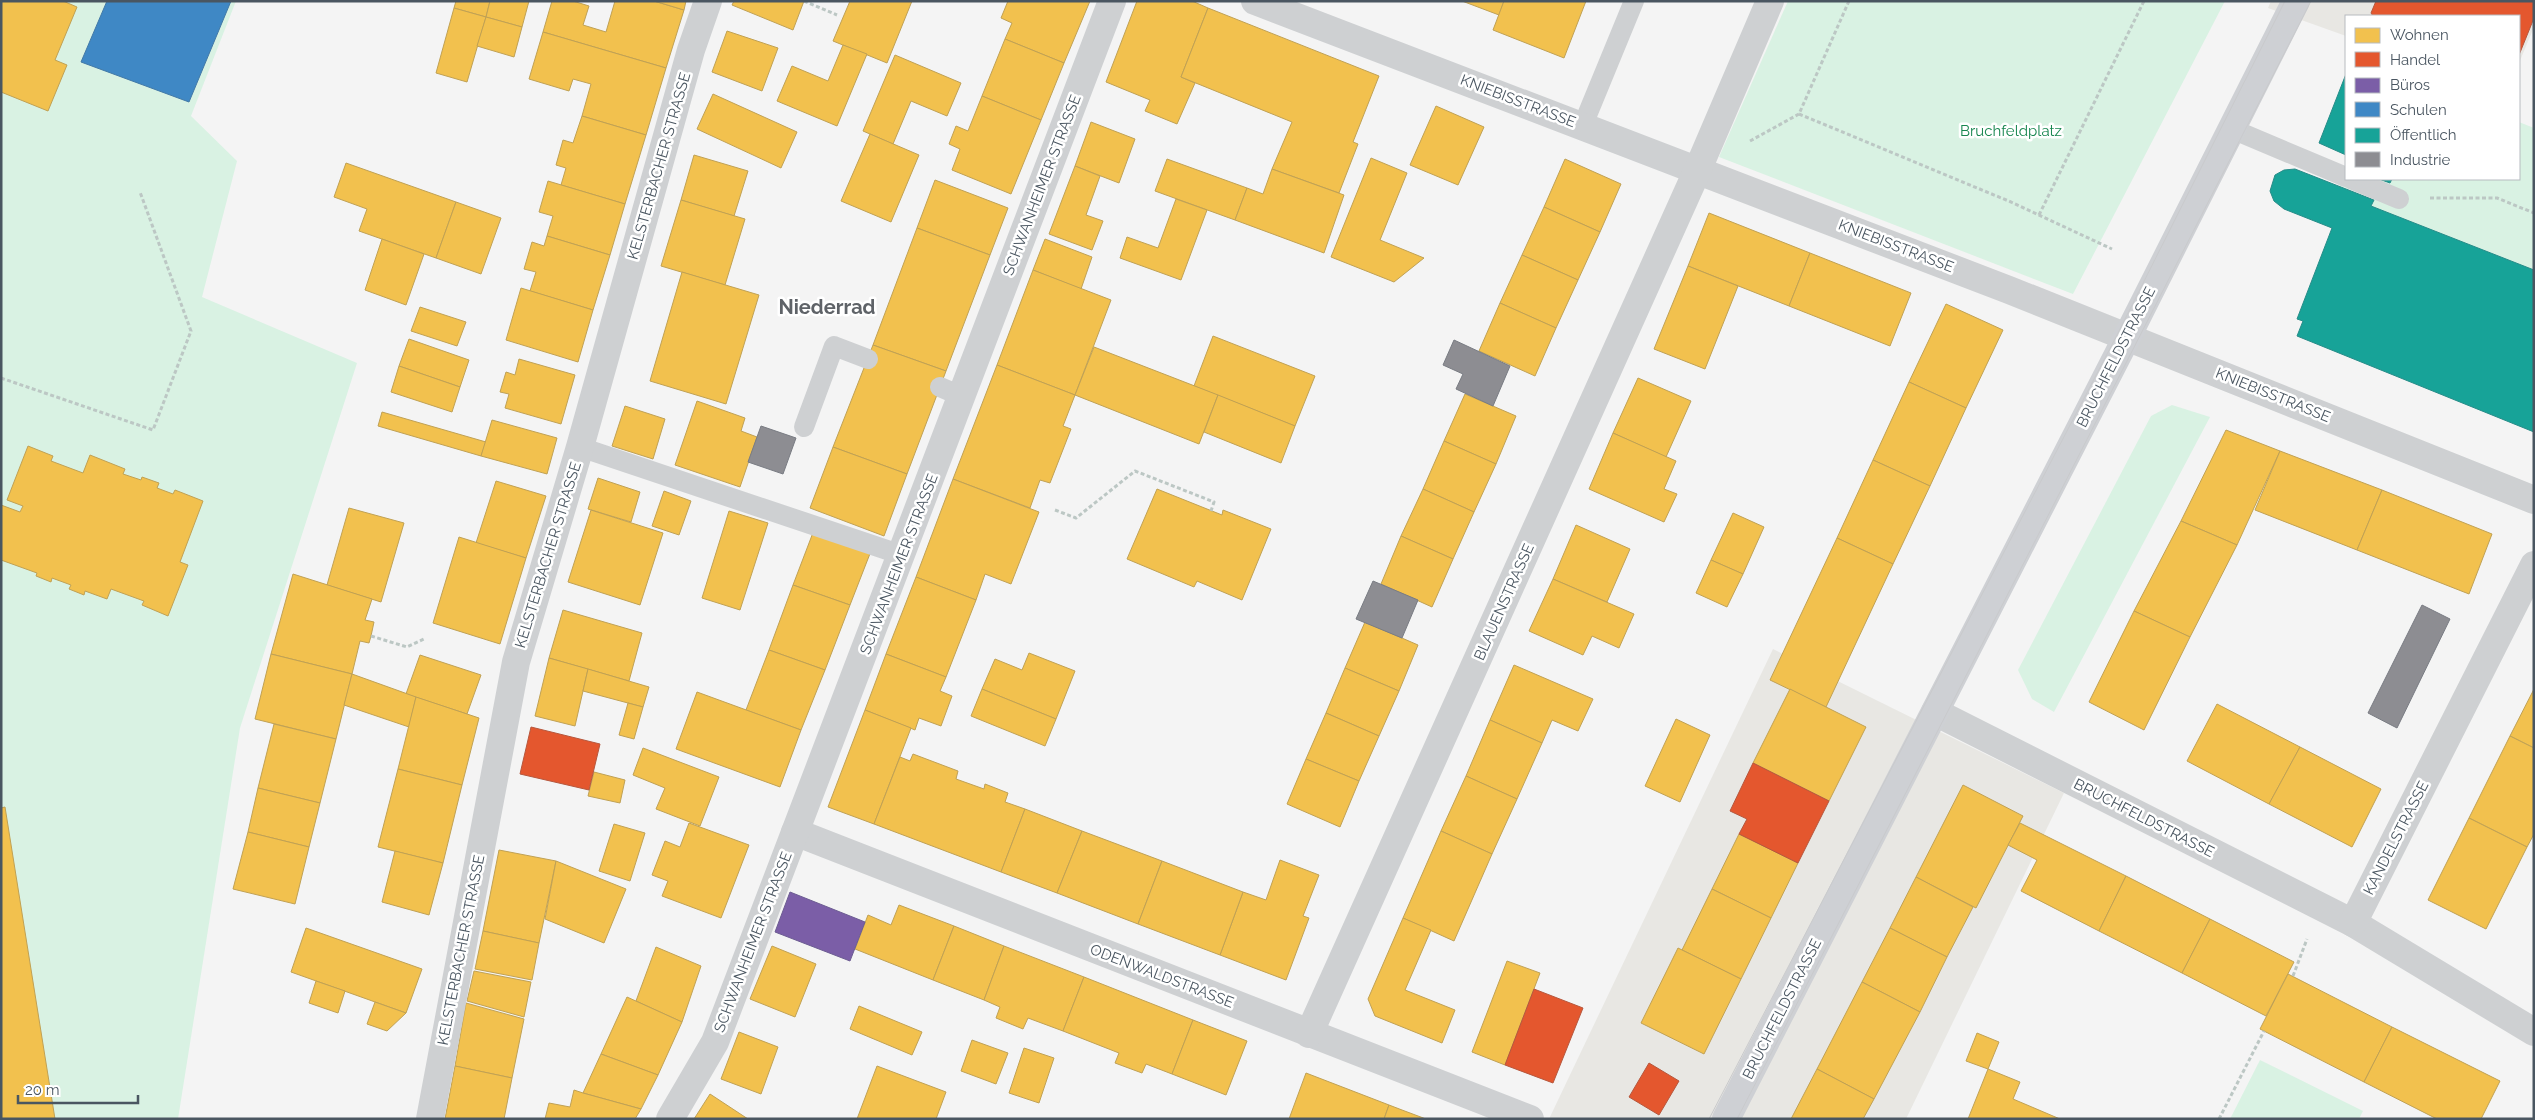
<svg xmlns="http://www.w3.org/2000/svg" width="2535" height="1120" viewBox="0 0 2535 1120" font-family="Raleway,sans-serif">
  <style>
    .commercial { fill: #e8e7e3 }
    .green { fill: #d9f2e3 }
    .homes { fill: #f2c14e; stroke: #c0a154 }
    .shops { fill: #e4572e; stroke: #b6573d }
    .offices { fill: #7b5ea7; stroke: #6c5c92 }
    .schools { fill: #3f88c5; stroke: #4279a7 }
    .public { fill: #17a398; stroke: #268c88 }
    .industry { fill: #8d8d92; stroke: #797c83 }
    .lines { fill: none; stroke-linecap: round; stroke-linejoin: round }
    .path { stroke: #bcc7c4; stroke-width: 3; stroke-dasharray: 4 2.5; stroke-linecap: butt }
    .lane { stroke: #ced0d2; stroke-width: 20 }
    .street { stroke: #ced0d2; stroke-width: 28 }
    .secondary { stroke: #ced0d4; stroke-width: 28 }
    .tram { stroke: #c9cacc; stroke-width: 1 }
    .labels { text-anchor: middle; stroke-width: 5; stroke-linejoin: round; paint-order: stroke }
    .street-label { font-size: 15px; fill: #4a5661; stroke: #fff }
    .park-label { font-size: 15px; fill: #17864f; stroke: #fff }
    .district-label { font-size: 20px; font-weight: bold; fill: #5f6368; stroke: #fff }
  </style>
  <rect width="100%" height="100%" fill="#f4f4f4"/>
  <g class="commercial">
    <path d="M2271 1H2534V27L2519 63V16H2346V36L2268 8Z"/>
    <path d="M1773 649 2064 793 1906 1119H1549Z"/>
  </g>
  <g class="green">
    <path d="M1 1H236L191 116 237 161 202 297 357 363 240 728 178 1119H1Z"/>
    <path d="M1788 1H2225L2073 294 1719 157Z"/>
    <path d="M2519 122 2534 128V270L2371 206 2374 199 2338 185 2346 166V179H2379L2389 183 2392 179H2519Z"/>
    <path d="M2172 405 2210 417 2054 712 2032 699 2018 670 2151 416Z"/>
    <path d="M2260 1060 2363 1111 2359 1119H2230Z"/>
  </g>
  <g class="homes">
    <path d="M1 1H63L77 7 55 60 67 65 48 111 1 92Z"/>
    <path d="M456 1H490L486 17 454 8Z"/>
    <path d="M490 1H529L522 27 486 17Z"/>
    <path d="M552 1H573L589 6 583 25 606 32 615 1H654L684 10 666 68 543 32Z"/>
    <path d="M654 1H686L684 10Z"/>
    <path d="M734 1H804L793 30 732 5Z"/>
    <path d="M850 1H912L887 63 833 41Z"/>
    <path d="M1008 1H1090L1064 63 1005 39 1012 23 1001 18Z"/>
    <path d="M1137 1H1192L1208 8 1181 77 1195 83 1177 124 1145 111 1150 100 1106 82Z"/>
    <path d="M1462 1H1504L1499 15Z"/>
    <path d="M1504 1H1586L1564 58 1493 30Z"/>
    <path d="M454 8 486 17 467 82 436 73Z"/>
    <path d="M1208 8 1379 76 1353 142 1358 144 1339 193 1272 169 1292 122 1181 77Z"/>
    <path d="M486 17 522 27 514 57 477 46Z"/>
    <path d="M727 31 778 48 762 91 712 72Z"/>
    <path d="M543 32 666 68 646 135 582 116 591 84 573 79 569 91 529 79Z"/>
    <path d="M1005 39 1064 63 1041 120 982 96Z"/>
    <path d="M843 45 867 54 837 126 777 101 792 66 828 81Z"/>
    <path d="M895 55 961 83 947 116 911 101 893 144 863 131Z"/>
    <path d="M713 94 797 132 781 168 697 129Z"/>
    <path d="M982 96 1041 120 1011 194 952 170 960 149 949 144 956 126 968 131Z"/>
    <path d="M1436 106 1484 127 1458 185 1410 165Z"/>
    <path d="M582 116 646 135 625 204 561 185 566 168 556 165 563 140 573 143Z"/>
    <path d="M1091 122 1135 139 1119 183 1075 166Z"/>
    <path d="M870 134 919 155 891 222 841 201Z"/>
    <path d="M694 155 748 171 734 216 681 200Z"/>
    <path d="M1371 158 1407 173 1380 240 1424 258 1394 282 1331 257Z"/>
    <path d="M1167 159 1247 188 1235 220 1155 191Z"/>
    <path d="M1565 159 1621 184 1600 232 1544 207Z"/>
    <path d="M346 163 456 202 436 258 359 231 367 209 334 197Z"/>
    <path d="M1075 166 1100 176 1086 215 1103 221 1092 250 1049 234Z"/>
    <path d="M1272 169 1344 195 1324 253 1235 220 1247 188 1263 194Z"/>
    <path d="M935 180 1008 208 990 255 917 228Z"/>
    <path d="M548 181 625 204 610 255 547 236 553 216 539 212Z"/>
    <path d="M1176 199 1207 210 1181 280 1120 258 1127 237 1158 248Z"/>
    <path d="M681 200 745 219 725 285 661 266Z"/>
    <path d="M456 202 501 218 481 274 436 258Z"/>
    <path d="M1544 207 1600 232 1578 280 1522 255Z"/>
    <path d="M1709 213 1810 253 1789 306 1688 266Z"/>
    <path d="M917 228 990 255 946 371 873 345Z"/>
    <path d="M547 236 610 255 593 310 530 291 536 272 524 269 532 242 544 246Z"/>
    <path d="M382 239 424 254 406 305 365 290Z"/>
    <path d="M1045 239 1092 257 1081 289 1033 270Z"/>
    <path d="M1810 253 1911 293 1890 346 1789 306Z"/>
    <path d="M1522 255 1578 280 1556 328 1500 303Z"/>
    <path d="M1688 266 1738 286 1705 369 1654 349Z"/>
    <path d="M1033 270 1111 300 1075 395 997 365Z"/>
    <path d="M682 272 759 295 726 404 650 381Z"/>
    <path d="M521 288 593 310 578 362 506 340Z"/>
    <path d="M1500 303 1556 328 1535 376 1479 351Z"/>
    <path d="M1946 304 2003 330 1966 408 1909 382Z"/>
    <path d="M420 307 466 322 457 346 411 331Z"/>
    <path d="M1213 336 1315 376 1295 426 1194 386Z"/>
    <path d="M409 339 469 360 460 387 399 366Z"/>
    <path d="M873 345 946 371 907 474 833 447Z"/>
    <path d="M1094 347 1218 395 1199 444 1075 395Z"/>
    <path d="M519 359 575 375 561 424 505 408 509 394 500 392 506 372 515 375Z"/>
    <path d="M997 365 1075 395 1063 426 1071 429 1050 483 1040 480 1030 508 953 479Z"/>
    <path d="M399 366 460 387 452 412 391 392Z"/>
    <path d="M1638 378 1691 401 1666 457 1613 433Z"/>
    <path d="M1909 382 1966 408 1930 486 1873 460Z"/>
    <path d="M1465 394 1516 416 1496 464 1444 441Z"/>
    <path d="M1218 395 1295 426 1281 463 1204 432Z"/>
    <path d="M697 401 745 418 741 431 757 437 740 487 675 465Z"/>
    <path d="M625 406 665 419 653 459 612 446Z"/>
    <path d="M382 412 486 442 481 456 378 426Z"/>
    <path d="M492 420 557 438 547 474 481 456Z"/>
    <path d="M2226 430 2280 451 2237 545 2181 521Z"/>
    <path d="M1613 433 1676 461 1664 489 1677 494 1664 522 1589 489Z"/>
    <path d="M1444 441 1496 464 1474 512 1423 489Z"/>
    <path d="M28 446 53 456 51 461 83 473 90 455 125 469 123 474 141 480 142 477 159 483 157 488 173 494 175 490 203 501 180 562 188 565 168 616 142 605 144 601 111 589 107 599 85 591 84 595 69 589 71 585 52 578 51 582 36 576 37 573 1 560V505L20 512 23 506 7 500Z"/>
    <path d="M833 447 907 474 884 536 810 508Z"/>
    <path d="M2280 451 2382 490 2357 550 2255 510Z"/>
    <path d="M1873 460 1930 486 1893 564 1837 538Z"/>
    <path d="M598 478 640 492 631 522 588 509Z"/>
    <path d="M953 479 1039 512 1011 584 985 574 976 600 916 577Z"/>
    <path d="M496 481 546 496 526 558 476 543Z"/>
    <path d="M1157 489 1222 515 1223 510 1271 529 1242 600 1197 581 1194 587 1127 559Z"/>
    <path d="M1423 489 1474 512 1453 559 1401 536Z"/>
    <path d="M2382 490 2492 534 2469 594 2357 550Z"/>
    <path d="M664 491 691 501 679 535 652 526Z"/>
    <path d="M349 508 404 523 381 602 327 585Z"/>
    <path d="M591 510 663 533 640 605 568 582Z"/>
    <path d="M729 511 768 523 740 610 702 598Z"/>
    <path d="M1733 513 1764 527 1743 574 1711 560Z"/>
    <path d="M2181 521 2237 545 2190 637 2134 611Z"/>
    <path d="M1576 525 1630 549 1607 602 1553 579Z"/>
    <path d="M814 530 871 551 850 605 793 585Z"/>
    <path d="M1401 536 1453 559 1432 607 1381 584Z"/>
    <path d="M459 537 526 558 500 644 433 623Z"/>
    <path d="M1837 538 1893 564 1826 707 1770 680Z"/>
    <path d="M1711 560 1743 574 1727 607 1696 593Z"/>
    <path d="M293 574 372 599 365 620 374 622 371 636 369 643 360 641 352 674 271 654Z"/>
    <path d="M916 577 976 600 946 677 886 654Z"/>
    <path d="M1553 579 1634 614 1619 648 1592 636 1583 655 1529 631Z"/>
    <path d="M793 585 850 605 825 670 769 650Z"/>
    <path d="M563 610 642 633 629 681 549 658Z"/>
    <path d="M2134 611 2190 637 2144 730 2089 702Z"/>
    <path d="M1365 622 1418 645 1399 691 1345 668Z"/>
    <path d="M769 650 825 670 801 730 746 710Z"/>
    <path d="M1029 653 1075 671 1056 719 982 689 995 659 1022 670Z"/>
    <path d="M271 654 352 674 336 739 255 719Z"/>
    <path d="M886 654 946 677 940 691 952 696 941 726 919 718 915 730 865 710Z"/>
    <path d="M420 655 481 675 467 714 406 694Z"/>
    <path d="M549 658 588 669 575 726 535 716Z"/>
    <path d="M1514 665 1593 699 1578 731 1552 720 1542 743 1490 720Z"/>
    <path d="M1345 668 1399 691 1379 736 1326 713Z"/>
    <path d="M588 669 649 687 643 707 583 691Z"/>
    <path d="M352 674 416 697 409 727 344 705Z"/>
    <path d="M982 689 1056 719 1045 746 971 716Z"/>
    <path d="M1790 689 1866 727 1829 801 1753 763Z"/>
    <path d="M2534 689V748L2510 736Z"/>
    <path d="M697 692 801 730 780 787 676 749Z"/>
    <path d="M416 697 479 718 462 785 398 769Z"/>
    <path d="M628 703 643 707 634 739 619 735Z"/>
    <path d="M2217 704 2300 747 2269 804 2187 761Z"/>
    <path d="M865 710 911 728 874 824 828 807Z"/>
    <path d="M1326 713 1379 736 1359 781 1306 759Z"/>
    <path d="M1676 719 1710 735 1680 802 1645 786Z"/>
    <path d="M1490 720 1542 743 1517 799 1466 776Z"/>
    <path d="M274 724 336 739 320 803 258 788Z"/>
    <path d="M2510 736 2534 748V834L2527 847 2469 818Z"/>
    <path d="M2300 747 2381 789 2352 847 2269 804Z"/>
    <path d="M643 748 719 777 700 826 656 809 665 788 633 775Z"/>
    <path d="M913 754 958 771 956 779 984 789 985 784 1008 793 1005 802 1025 809 1001 872 874 824 900 757 910 761Z"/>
    <path d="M1306 759 1359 781 1340 827 1287 804Z"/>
    <path d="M398 769 462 785 443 863 378 847Z"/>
    <path d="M594 772 625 780 620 803 588 796Z"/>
    <path d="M1466 776 1517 799 1492 854 1441 831Z"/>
    <path d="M1963 785 2023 816 1976 908 1916 877Z"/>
    <path d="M258 788 320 803 309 847 248 832Z"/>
    <path d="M5 807 55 1119H1V808Z"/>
    <path d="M1025 809 1082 831 1057 893 1001 872Z"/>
    <path d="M2469 818 2527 847 2486 929 2428 900Z"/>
    <path d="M689 823 749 845 721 918 662 896 668 881 652 875 665 841 680 847Z"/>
    <path d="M2020 823 2126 876 2099 931 2021 891 2037 860 2008 845Z"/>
    <path d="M614 824 645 833 630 881 599 871Z"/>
    <path d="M1082 831 1162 861 1138 924 1057 893Z"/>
    <path d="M1441 831 1492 854 1454 941 1403 918Z"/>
    <path d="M248 832 309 847 295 904 233 889Z"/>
    <path d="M1739 834 1798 863 1771 918 1712 889Z"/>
    <path d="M499 850 556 861 539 943 483 931Z"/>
    <path d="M395 851 443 863 429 915 382 902Z"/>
    <path d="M1280 860 1319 875 1303 916 1309 918 1286 980 1220 955 1243 892 1266 900Z"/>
    <path d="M556 861 626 889 604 943 545 919Z"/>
    <path d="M1162 861 1243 892 1220 955 1138 924Z"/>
    <path d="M2126 876 2210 919 2182 973 2099 931Z"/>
    <path d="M1916 877 1973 907 1947 957 1890 928Z"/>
    <path d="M1712 889 1771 918 1741 979 1682 950Z"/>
    <path d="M899 905 954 926 933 980 855 949 868 915 891 925Z"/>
    <path d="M1403 918 1431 930 1405 990 1455 1010 1442 1043 1375 1016 1368 999Z"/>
    <path d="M2210 919 2294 962 2266 1016 2182 973Z"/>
    <path d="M954 926 1004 946 984 1000 933 980Z"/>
    <path d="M306 928 422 969 406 1013 291 972Z"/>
    <path d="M1890 928 1947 957 1920 1012 1862 982Z"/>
    <path d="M483 931 539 943 532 980 475 969Z"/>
    <path d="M772 946 816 964 795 1017 750 999Z"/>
    <path d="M1004 946 1084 977 1063 1031 1028 1018 1023 1029 996 1018 1000 1007 984 1000Z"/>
    <path d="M656 947 701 966 682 1022 636 1001Z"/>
    <path d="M1678 948 1741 979 1704 1054 1641 1023Z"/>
    <path d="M1507 961 1540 973 1505 1065 1472 1052Z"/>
    <path d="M474 971 531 982 524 1017 467 1001Z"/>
    <path d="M2288 974 2392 1027 2364 1082 2260 1029Z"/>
    <path d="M1084 977 1193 1020 1172 1074 1146 1064 1142 1073 1115 1063 1119 1053 1063 1031Z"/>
    <path d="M316 981 345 991 338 1013 309 1003Z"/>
    <path d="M1862 982 1920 1012 1874 1099 1817 1069Z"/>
    <path d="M627 997 682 1022 658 1075 601 1054Z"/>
    <path d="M375 1002 406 1013 387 1031 367 1024Z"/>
    <path d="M466 1003 524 1019 512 1078 455 1066Z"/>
    <path d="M859 1006 922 1032 912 1055 850 1029Z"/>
    <path d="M1193 1020 1247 1041 1226 1095 1172 1074Z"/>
    <path d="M2392 1027 2500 1081 2481 1119H2437L2364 1082Z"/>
    <path d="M739 1032 778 1047 761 1094 721 1079Z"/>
    <path d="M1977 1033 1999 1042 1988 1069 1966 1061Z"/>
    <path d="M972 1040 1008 1053 996 1084 961 1071Z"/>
    <path d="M1024 1048 1054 1058 1039 1103 1009 1093Z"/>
    <path d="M601 1054 658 1075 641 1109 583 1093Z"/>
    <path d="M455 1066 512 1078 504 1119H445Z"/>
    <path d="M877 1066 946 1092 936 1119H857Z"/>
    <path d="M1817 1069 1874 1099 1863 1119H1791Z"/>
    <path d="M1988 1069 2020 1082 2013 1099 2060 1119H1968Z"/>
    <path d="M1306 1073 1389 1105 1384 1119H1289Z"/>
    <path d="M574 1090 583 1093 641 1109 635 1119H545L549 1103 570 1107Z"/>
    <path d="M710 1094 748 1119H694Z"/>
    <path d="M1389 1105 1402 1110 1426 1119H1384Z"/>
  </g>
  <g class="shops">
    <path d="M2376 1H2534V18L2519 55V16H2373L2371 13Z"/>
    <path d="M531 727 600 744 589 790 520 774Z"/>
    <path d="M1753 763 1829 801 1798 863 1739 834 1747 819 1730 811Z"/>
    <path d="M1534 989 1583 1008 1553 1083 1505 1065Z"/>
    <path d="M1649 1063 1679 1081 1659 1115 1629 1097Z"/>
  </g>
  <path class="offices" d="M790 892 865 922 850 961 775 932Z"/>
  <path class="schools" d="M107 1H231L189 102 81 62Z"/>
  <g class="public">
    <path d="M2346 74V155L2319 143Z"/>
    <path d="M2295 169 2374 200 2371 206 2534 270V432L2297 336 2303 321 2297 319 2332 228 2284 209 2274 201 2270 191 2275 175 2284 170Z"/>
    <path d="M2379 179H2392L2390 183Z"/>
  </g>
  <g class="industry">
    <path d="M1454 340 1510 366 1493 406 1456 389 1463 374 1443 365Z"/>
    <path d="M761 426 796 438 783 474 748 462Z"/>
    <path d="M1373 581 1418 600 1402 638 1356 619Z"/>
    <path d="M2422 605 2450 619 2397 728 2368 713Z"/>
  </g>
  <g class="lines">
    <g class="path">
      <path d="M804 1 837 15"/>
      <path d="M1799 114 2011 202 2112 249"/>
      <path d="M1750 141 1799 114 1849 1"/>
      <path d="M2430 198H2497L2534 213"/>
      <path d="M2039 215 2144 1"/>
      <path d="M1 378 153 430 191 331 140 192"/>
      <path d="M1055 510 1076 518 1135 471 1214 502 1211 511"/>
      <path d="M371 636 407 647 424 639"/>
      <path d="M2293 976 2307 939"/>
      <path d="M2219 1119 2264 1031"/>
    </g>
    <g class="lane">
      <path d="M1583 125 1634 1"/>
      <path d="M2232 129 2346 177"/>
      <path d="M2351 179 2399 199"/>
      <path d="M940 387 961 396"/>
      <path d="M804 427 834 346 868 359"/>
      <path d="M580 447 902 555"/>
    </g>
    <g class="street">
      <path d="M1255 1 2009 290 2534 500"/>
      <path d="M1935 712 2353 923 2534 1032"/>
      <path d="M795 832 1530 1119"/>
      <path d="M2353 923 2534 565"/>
      <path d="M1309 1034 1698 169 1770 1"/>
      <path d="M430 1119 516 662 580 447 691 50 708 1"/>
      <path d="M670 1119 715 1042 1112 1"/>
    </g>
    <path class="secondary" d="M1726 1119 2127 337 2296 1"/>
    <g class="tram">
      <path d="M1709 1119 2118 333 2285 1"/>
      <path d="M1737 1119C1931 747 2120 374 2311 1"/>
    </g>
  </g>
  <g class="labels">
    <g class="street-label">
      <text transform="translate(1518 101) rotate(21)" y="5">KNIEBISSTRASSE</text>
      <text transform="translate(659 166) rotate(-74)" y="5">KELSTERBACHER STRASSE</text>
      <text transform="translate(1042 185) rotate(-69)" y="5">SCHWANHEIMER STRASSE</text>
      <text transform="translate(1896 246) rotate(21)" y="5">KNIEBISSTRASSE</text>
      <text transform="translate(2116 357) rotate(-63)" y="5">BRUCHFELDSTRASSE</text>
      <text transform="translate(2273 395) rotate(22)" y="5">KNIEBISSTRASSE</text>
      <text transform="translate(548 555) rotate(-73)" y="5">KELSTERBACHER STRASSE</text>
      <text transform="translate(899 564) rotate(-69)" y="5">SCHWANHEIMER STRASSE</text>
      <text transform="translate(1504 602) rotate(-66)" y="5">BLAUENSTRASSE</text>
      <text transform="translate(2144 818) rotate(27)" y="5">BRUCHFELDSTRASSE</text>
      <text transform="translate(2396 838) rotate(-63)" y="5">KANDELSTRASSE</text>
      <text transform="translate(753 942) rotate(-69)" y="5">SCHWANHEIMER STRASSE</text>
      <text transform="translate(461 950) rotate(-79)" y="5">KELSTERBACHER STRASSE</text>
      <text transform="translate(1162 976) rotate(21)" y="5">ODENWALDSTRASSE</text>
      <text transform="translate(1782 1009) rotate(-63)" y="5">BRUCHFELDSTRASSE</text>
    </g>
    <g class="park-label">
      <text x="2011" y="136">Bruchfeldplatz</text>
    </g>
    <g class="district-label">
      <text x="827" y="314">Niederrad</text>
    </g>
  </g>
  <rect width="2535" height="1120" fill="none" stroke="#4a5661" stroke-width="5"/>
  <rect x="2345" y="15" width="175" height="165" fill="#ffffff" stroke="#b7bbc0"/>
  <rect x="2355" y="28" width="25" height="15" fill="#f2c14e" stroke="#b7bbc0"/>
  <text x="2390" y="40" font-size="15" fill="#4a5661">Wohnen</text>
  <rect x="2355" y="52" width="25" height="15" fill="#e4572e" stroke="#b7bbc0"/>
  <text x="2390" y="65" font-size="15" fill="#4a5661">Handel</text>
  <rect x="2355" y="78" width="25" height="15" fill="#7b5ea7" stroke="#b7bbc0"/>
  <text x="2390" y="90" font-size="15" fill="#4a5661">Büros</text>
  <rect x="2355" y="102" width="25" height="15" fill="#3f88c5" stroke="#b7bbc0"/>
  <text x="2390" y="115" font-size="15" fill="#4a5661">Schulen</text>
  <rect x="2355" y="128" width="25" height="15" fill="#17a398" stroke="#b7bbc0"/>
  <text x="2390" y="140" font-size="15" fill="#4a5661">Öffentlich</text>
  <rect x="2355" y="152" width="25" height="15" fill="#8d8d92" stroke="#b7bbc0"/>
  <text x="2390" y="165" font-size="15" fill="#4a5661">Industrie</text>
  <path d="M18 1095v8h120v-8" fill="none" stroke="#4a5661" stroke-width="2.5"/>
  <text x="25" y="1095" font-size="15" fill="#4a5661" stroke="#ffffff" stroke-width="4" paint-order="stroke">20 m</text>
</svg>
